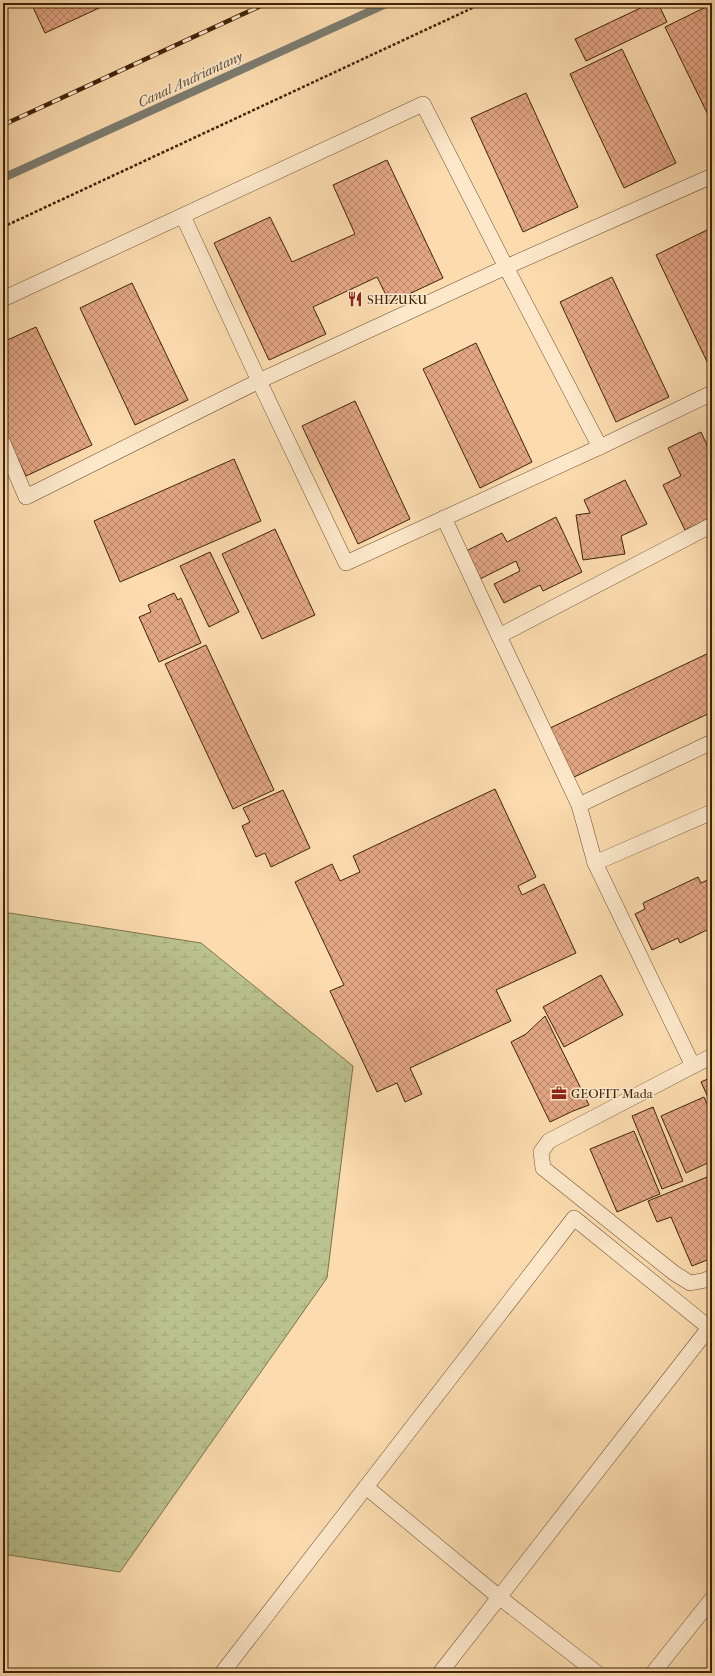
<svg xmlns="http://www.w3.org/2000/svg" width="715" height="1676" viewBox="0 0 715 1676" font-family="'IM FELL French Canon',serif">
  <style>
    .wetland { fill: url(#wetland-marsh); stroke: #7c724c }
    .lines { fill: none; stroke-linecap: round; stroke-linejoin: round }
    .stream { stroke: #7c7c71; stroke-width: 8 }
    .building { fill: url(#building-cross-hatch); stroke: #3f2309 }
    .service-casing { stroke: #6e5132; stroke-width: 16 }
    .path { stroke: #3f2309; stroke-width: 2.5; stroke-dasharray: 3 2; stroke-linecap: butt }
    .service { stroke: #fde8cb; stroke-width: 15 }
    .rail-casing { stroke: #3f2309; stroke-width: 4.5 }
    .rail { stroke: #fde8cb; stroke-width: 3; stroke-dasharray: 9; stroke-linecap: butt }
    .labels { text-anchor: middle; stroke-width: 3; stroke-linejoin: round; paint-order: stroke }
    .poi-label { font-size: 13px; fill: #3f2309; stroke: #fde8cb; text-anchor: start }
    .water-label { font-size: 14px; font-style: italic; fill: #5e503d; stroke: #fde8cb }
  </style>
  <defs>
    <pattern id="wetland-marsh" width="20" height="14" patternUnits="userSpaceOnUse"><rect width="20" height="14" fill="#bac28f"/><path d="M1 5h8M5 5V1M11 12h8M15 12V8" fill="none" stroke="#a1a67a"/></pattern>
    <pattern id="building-cross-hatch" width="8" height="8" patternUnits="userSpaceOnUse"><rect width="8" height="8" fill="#e3a685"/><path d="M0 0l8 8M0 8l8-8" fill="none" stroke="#b9876b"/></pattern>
  </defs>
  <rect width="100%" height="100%" fill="#fcdcaf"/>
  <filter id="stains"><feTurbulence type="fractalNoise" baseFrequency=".005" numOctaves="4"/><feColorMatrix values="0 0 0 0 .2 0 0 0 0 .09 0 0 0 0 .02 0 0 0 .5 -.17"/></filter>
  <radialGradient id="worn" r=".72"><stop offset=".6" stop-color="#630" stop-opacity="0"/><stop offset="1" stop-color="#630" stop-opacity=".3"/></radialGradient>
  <path class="wetland" d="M3 912 201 943 353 1066 327 1278 120 1572 3 1554Z"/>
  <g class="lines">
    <path class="stream" d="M3 178 388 3"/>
  </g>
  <g class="building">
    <path d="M31 3H110L45 33Z"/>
    <path d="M651 3H658L667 22 586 61 575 39Z"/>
    <path d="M712 4V123L665 27Z"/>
    <path d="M622 49 676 163 624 188 570 74Z"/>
    <path d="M526 93 578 207 523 232 471 118Z"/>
    <path d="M387 160 443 278 390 303 377 277 313 307 326 334 269 360 214 243 270 217 292 262 355 234 333 185Z"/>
    <path d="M709 229 712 234V372L656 255Z"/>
    <path d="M612 277 669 397 616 422 560 302Z"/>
    <path d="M132 283 188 400 135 425 80 308Z"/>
    <path d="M36 327 92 445 26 476 3 428V342Z"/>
    <path d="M476 343 532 462 480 488 423 369Z"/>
    <path d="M355 401 410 519 358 544 302 426Z"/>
    <path d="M701 432 712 456V517L685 530 663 485 681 476 668 448Z"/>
    <path d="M234 459 261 521 120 582 94 521Z"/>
    <path d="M625 480 647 524 621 536 625 554 583 560 576 515 590 513 584 500Z"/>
    <path d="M556 517 582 572 543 591 540 585 504 603 494 584 520 571 516 561 478 580 464 552 502 533 507 542Z"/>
    <path d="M275 529 315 615 262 639 222 554Z"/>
    <path d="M210 552 239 612 209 627 180 566Z"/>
    <path d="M174 593 178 600 181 598 201 643 159 662 139 617 151 612 148 605Z"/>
    <path d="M206 645 274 790 233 809 165 664Z"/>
    <path d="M711 652 712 712 572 778 548 729Z"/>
    <path d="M495 789 536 877 518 886 522 895 544 884 576 953 496 990 511 1021 410 1068 422 1094 405 1102 397 1083 377 1092 330 991 344 985 295 882 332 864 340 881 360 872 353 856Z"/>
    <path d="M283 790 310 848 271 867 265 853 256 857 242 826 250 822 243 808Z"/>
    <path d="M698 877 701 883 712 878V922L707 924 709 929 680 943 678 938 652 950 635 914 645 909 643 903Z"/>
    <path d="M601 975 623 1015 564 1047 543 1007Z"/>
    <path d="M545 1016 589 1105 573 1111 550 1122 511 1042 526 1034Z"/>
    <path d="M712 1077V1106L701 1082Z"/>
    <path d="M704 1097 712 1115V1161L686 1173 661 1116Z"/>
    <path d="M653 1107 683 1181 662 1189 632 1116Z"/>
    <path d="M634 1131 660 1194 617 1212 590 1149Z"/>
    <path d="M712 1175V1258L692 1266 671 1217 657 1222 648 1201Z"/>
  </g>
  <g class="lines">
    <g class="service-casing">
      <g id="service">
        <path d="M712 176 506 267 259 381 346 563 600 447 712 393"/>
        <path d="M3 299 423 104 506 267 600 447"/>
        <path d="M3 443 26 497 259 381 183 216"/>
        <path d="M444 518 499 636"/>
        <path d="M579 805 712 742"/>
        <path d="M595 863 712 812"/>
        <path d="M712 1056 549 1141 541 1152 543 1168 674 1273 690 1283 706 1280 712 1277"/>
        <path d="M693 1066 595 863 579 805 499 636 712 525"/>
        <path d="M366 1487 499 1597 597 1673"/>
        <path d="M222 1673 574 1218 712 1330"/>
        <path d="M440 1673 709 1328"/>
        <path d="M653 1673 712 1599"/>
      </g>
    </g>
    <path class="path" d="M3 227 483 3"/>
    <use href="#service" class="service"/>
    <g class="rail-casing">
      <path id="rail" d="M3 125 267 3"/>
    </g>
    <use href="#rail" class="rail"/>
  </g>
  <defs>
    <g id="restaurant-bare" transform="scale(1.2)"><path d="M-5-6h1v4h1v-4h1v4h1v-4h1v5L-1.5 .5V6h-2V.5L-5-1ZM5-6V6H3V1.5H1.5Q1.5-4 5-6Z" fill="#8f2418" stroke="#fde8cb" stroke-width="2.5" paint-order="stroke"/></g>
    <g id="office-bare" transform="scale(1.2)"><path d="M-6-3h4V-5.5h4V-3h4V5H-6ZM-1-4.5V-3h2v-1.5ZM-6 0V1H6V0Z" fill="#8f2418" stroke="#fde8cb" stroke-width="2.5" paint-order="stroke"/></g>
  </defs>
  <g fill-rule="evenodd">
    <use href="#restaurant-bare" x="355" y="299"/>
    <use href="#office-bare" x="559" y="1093"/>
  </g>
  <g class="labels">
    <g class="poi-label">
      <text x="367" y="304">SHIZUKU</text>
      <text x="571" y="1098">GEOFIT Mada</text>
    </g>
    <g class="water-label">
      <text transform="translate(190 79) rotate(-25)" y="5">Canal Andriantany</text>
    </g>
  </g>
  <rect width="715" height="1676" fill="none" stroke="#fcdcaf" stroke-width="16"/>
  <rect x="4" y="4" width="707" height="1668" fill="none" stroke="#3f2309" stroke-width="2"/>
  <rect x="8" y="8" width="699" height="1660" fill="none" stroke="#3f2309"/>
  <rect width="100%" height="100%" filter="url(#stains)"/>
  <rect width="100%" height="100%" fill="url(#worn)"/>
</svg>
